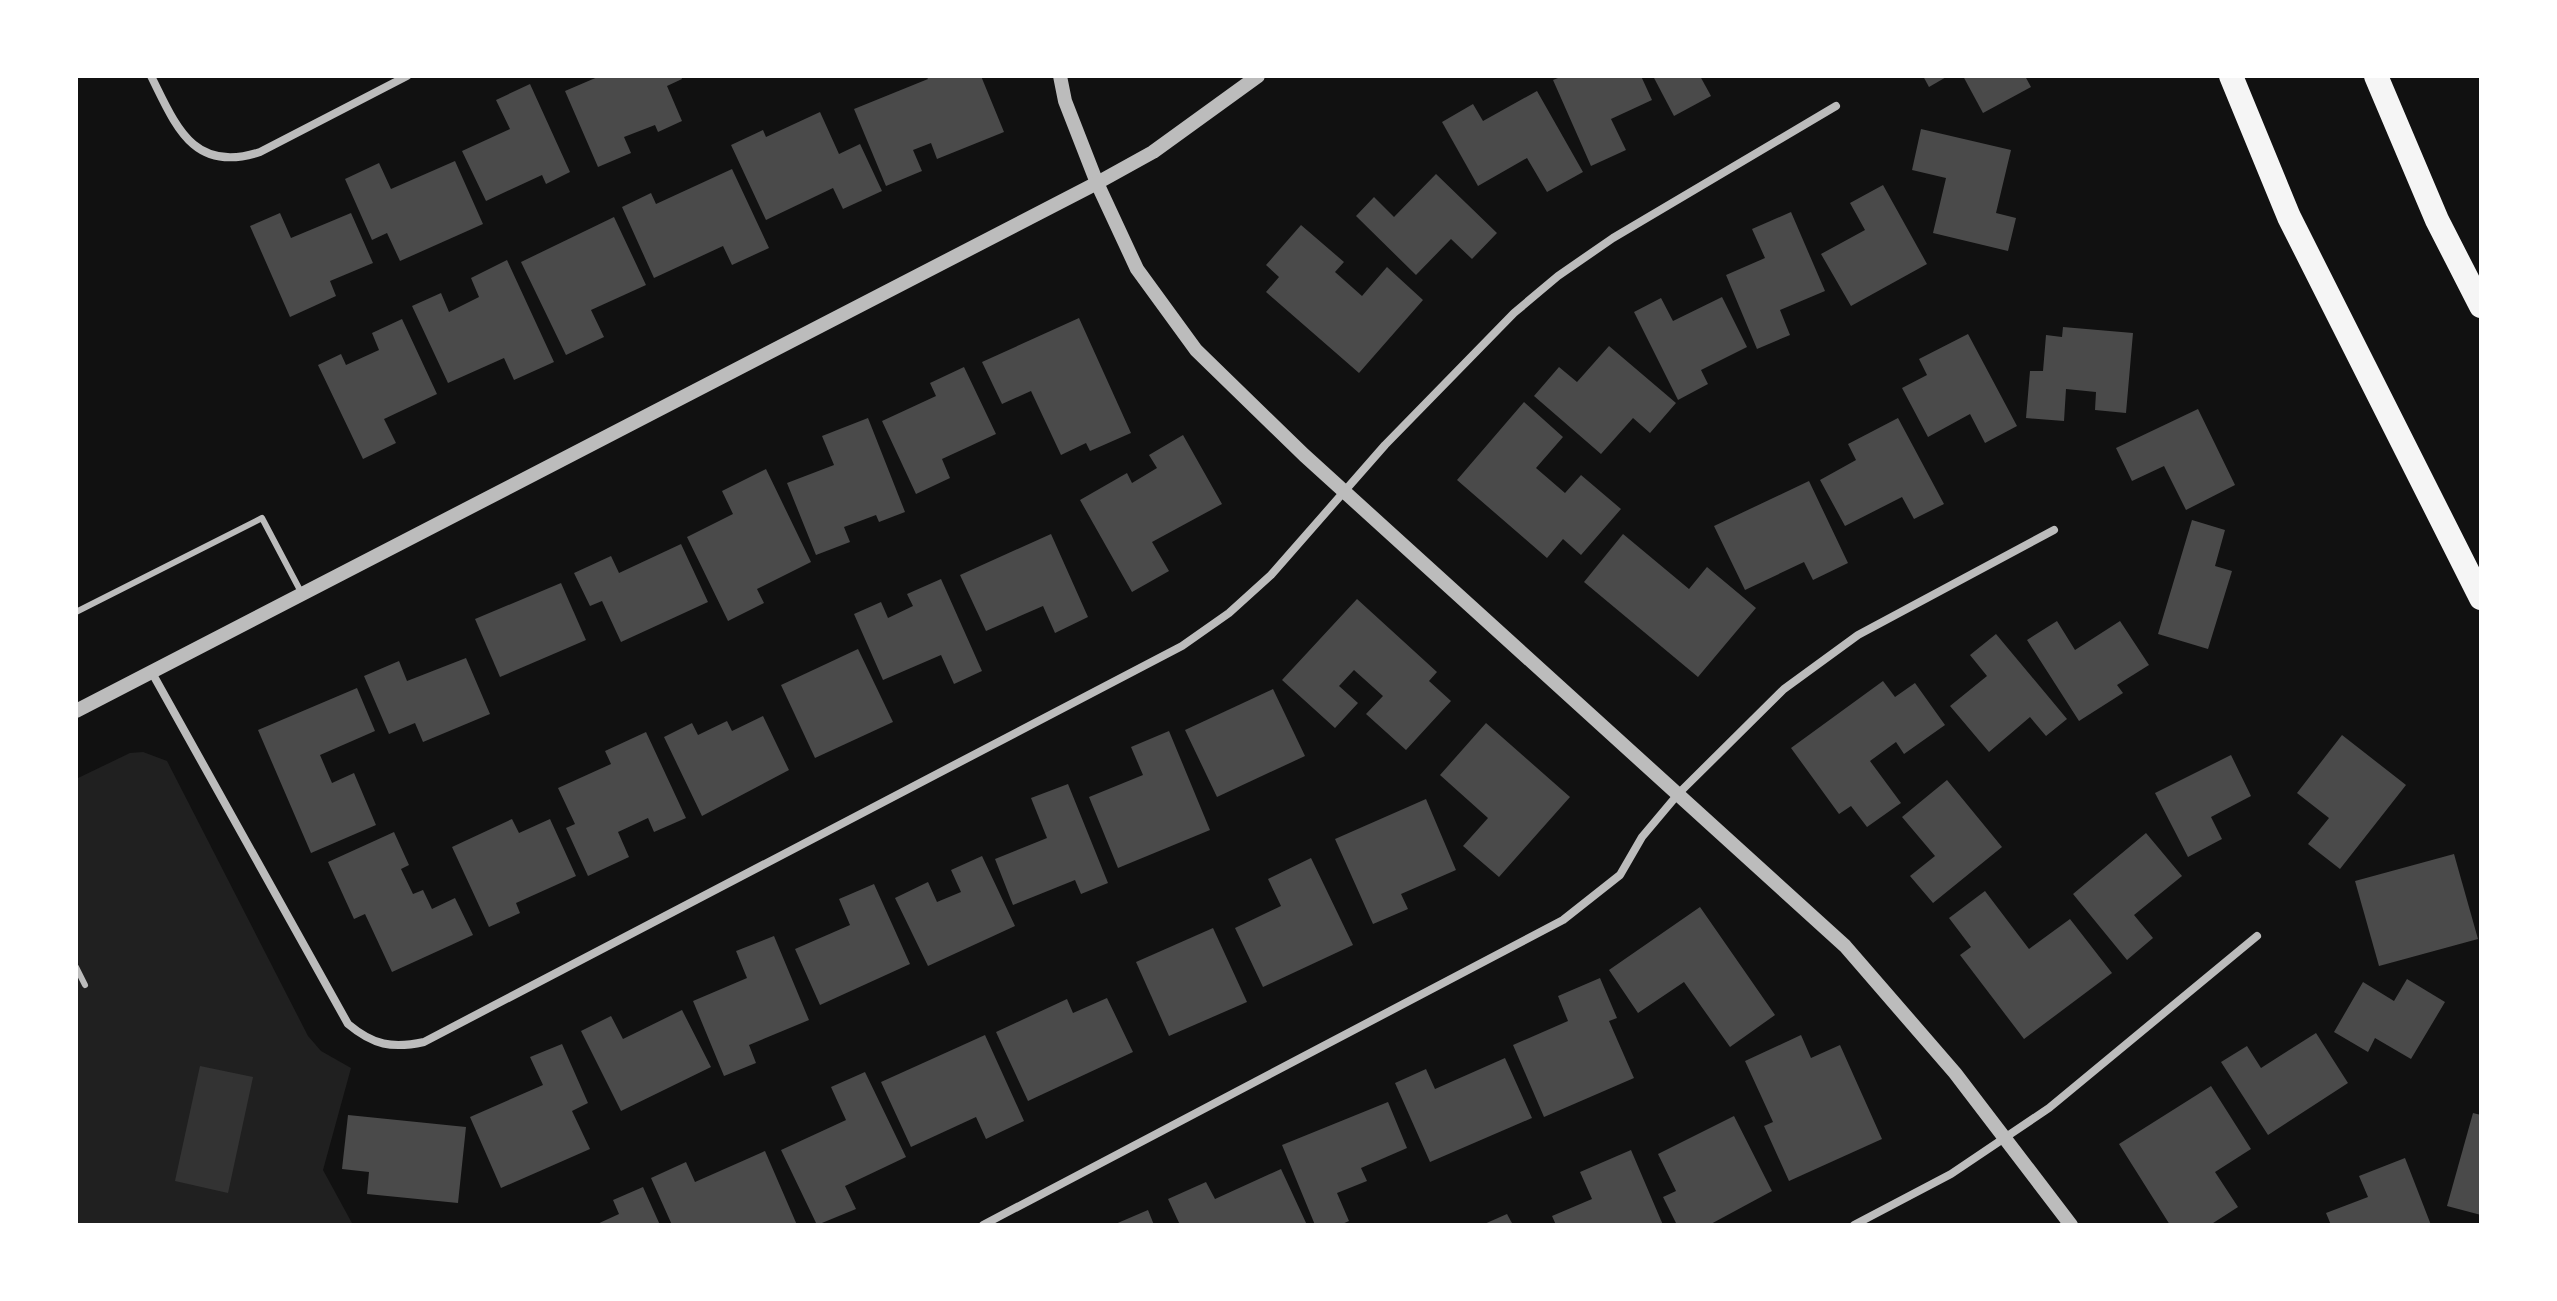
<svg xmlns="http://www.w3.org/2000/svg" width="2557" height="1301" viewBox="0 0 2557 1301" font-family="Quicksand,sans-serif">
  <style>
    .green { fill: #202020 }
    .water { fill: #333 }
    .building { fill: #4a4a4a }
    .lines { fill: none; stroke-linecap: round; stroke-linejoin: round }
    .service { stroke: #bcbcbc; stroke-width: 6 }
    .minor { stroke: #bcbcbc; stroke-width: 8 }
    .tertiary { stroke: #bcbcbc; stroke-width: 14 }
    .motorway { stroke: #f5f5f5; stroke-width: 24 }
  </style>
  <rect width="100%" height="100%" fill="#111"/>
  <path class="green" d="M143 752 167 761 308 1036 321 1051 351 1068 323 1170 353 1225H76V779L130 753Z"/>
  <path class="water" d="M200 1066 253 1077 228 1193 175 1181Z"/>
  <g class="building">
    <path d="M600 76H681L682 79 667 86 682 121 658 132 655 125 624 137 631 153 598 167 565 91Z"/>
    <path d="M926 76H981L1004 132 937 159 931 143 913 150 922 171 886 186 854 109 928 79Z"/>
    <path d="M1563 76H1641L1652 100 1611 119 1626 150 1591 166 1553 80Z"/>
    <path d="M1653 76H1700L1711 96 1674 116Z"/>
    <path d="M1923 76H1948L1929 87Z"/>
    <path d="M1963 76H2025L2031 87 1983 113Z"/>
    <path d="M530 84 570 172 546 184 542 175 486 201 462 151 510 129 496 100Z"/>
    <path d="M1537 91 1583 172 1547 192 1527 158 1478 186 1442 122 1473 104 1483 121Z"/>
    <path d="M820 112 839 154 860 144 882 191 843 209 833 188 766 220 731 145 763 130 766 137Z"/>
    <path d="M1921 129 2011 150 1996 213 2016 218 2008 251 1933 233 1946 178 1912 170Z"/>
    <path d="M455 161 483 224 400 261 387 233 372 240 345 179 379 163 391 189Z"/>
    <path d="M732 169 769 248 732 265 723 246 654 278 622 207 651 193 656 204Z"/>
    <path d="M1436 174 1497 233 1472 259 1451 239 1416 275 1356 216 1374 197 1394 217Z"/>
    <path d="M1883 185 1927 264 1851 306 1821 254 1865 230 1850 203Z"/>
    <path d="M1791 212 1825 291 1780 310 1790 335 1757 349 1726 275 1765 258 1752 229Z"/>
    <path d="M280 213 291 238 351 213 373 263 330 281 336 296 290 317 250 226Z"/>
    <path d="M614 217 646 285 591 310 604 337 566 355 521 262Z"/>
    <path d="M1301 225 1344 262 1335 272 1362 296 1387 267 1423 300 1359 373 1266 292 1279 277 1266 265Z"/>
    <path d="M507 260 554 362 514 380 504 358 448 383 412 306 441 293 449 312 479 297 471 278Z"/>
    <path d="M1722 297 1747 347 1701 370 1708 384 1678 400 1634 312 1661 298 1673 321Z"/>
    <path d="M1079 318 1131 433 1090 451 1086 443 1061 455 1031 391 1002 404 982 362Z"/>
    <path d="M402 319 437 394 384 419 396 443 363 459 318 365 341 354 346 365 379 350 372 333Z"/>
    <path d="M2063 327 2133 333 2126 413 2095 410 2096 392 2066 389 2064 421 2026 418 2030 371H2043L2046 335 2062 337Z"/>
    <path d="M1968 334 2017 426 1985 443 1970 414 1928 437 1902 388 1927 375 1919 359Z"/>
    <path d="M1609 346 1676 403 1650 433 1633 418 1601 454 1534 396 1559 367 1577 382Z"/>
    <path d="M964 367 996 434 942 459 950 478 916 494 882 421 936 396 930 383Z"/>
    <path d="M1524 402 1563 437 1536 468 1565 493 1581 475 1621 509 1581 555 1563 539 1547 558 1457 480Z"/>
    <path d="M2198 409 2235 485 2186 510 2164 466 2132 481 2116 448Z"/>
    <path d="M868 418 905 512 879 522 876 515 844 527 850 542 816 555 787 483 834 465 822 436Z"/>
    <path d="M1898 418 1944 504 1914 519 1902 497 1845 526 1820 480 1856 460 1848 444Z"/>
    <path d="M1183 435 1222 504 1152 542 1169 571 1132 592 1080 500 1127 473 1132 483 1157 468 1149 455Z"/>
    <path d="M766 469 811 562 757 589 764 603 728 621 687 537 733 514 722 491Z"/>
    <path d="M1809 481 1848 563 1813 580 1804 562 1745 590 1714 526Z"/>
    <path d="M2192 520 2225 530 2215 566 2232 571 2208 649 2158 634Z"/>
    <path d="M1051 534 1088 617 1055 633 1043 606 986 631 960 575Z"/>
    <path d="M1623 534 1689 589 1707 567 1756 608 1698 677 1584 582Z"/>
    <path d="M681 544 708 602 621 642 602 601 590 606 574 573 611 556 619 573Z"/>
    <path d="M941 579 982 671 954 684 941 655 883 680 854 614 881 602 888 618 913 606 907 594Z"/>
    <path d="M561 583 586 640 500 677 475 619Z"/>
    <path d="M1357 599 1437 672 1429 681 1451 701 1406 750 1366 714 1383 696 1354 670 1339 686 1358 703 1335 728 1282 680Z"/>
    <path d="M2057 621 2075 650 2120 621 2149 665 2117 685 2123 693 2079 721 2027 640Z"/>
    <path d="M1996 634 2067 719 2046 736 2030 717 1989 752 1950 706 1987 676 1970 655Z"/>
    <path d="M858 649 893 722 815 758 781 685Z"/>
    <path d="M466 658 490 714 423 742 415 723 389 734 364 676 399 661 407 681Z"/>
    <path d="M1883 681 1895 697 1915 683 1945 725 1904 754 1896 742 1870 761 1901 803 1867 827 1851 806 1839 814 1791 748Z"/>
    <path d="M357 688 375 731 320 755 332 783 354 773 376 825 311 853 258 730Z"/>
    <path d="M1273 689 1305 756 1217 797 1185 730Z"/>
    <path d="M763 716 789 770 702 816 664 737 692 723 698 735 727 721 732 731Z"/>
    <path d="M1486 723 1570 797 1499 877 1463 846 1488 818 1440 775Z"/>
    <path d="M1169 731 1210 830 1118 868 1089 797 1143 775 1131 747Z"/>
    <path d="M646 732 686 818 654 832 648 818 618 832 629 857 588 876 566 828 575 824 558 788 611 764 605 751Z"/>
    <path d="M2342 735 2406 785 2340 869 2308 844 2329 818 2297 793Z"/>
    <path d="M2231 755 2251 796 2211 817 2222 839 2188 857 2155 793Z"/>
    <path d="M1947 780 2002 847 1933 903 1910 876 1935 856 1902 817Z"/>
    <path d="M1068 784 1108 883 1081 894 1075 880 1013 905 995 859 1047 838 1031 798Z"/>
    <path d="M1426 799 1456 870 1401 894 1408 909 1373 924 1335 839Z"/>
    <path d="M512 819 519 833 550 819 576 876 516 903 520 913 489 927 452 847Z"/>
    <path d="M394 832 409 865 401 869 413 894 423 890 432 909 455 898 473 935 392 972 365 914 354 919 328 862Z"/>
    <path d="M2146 833 2182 876 2134 915 2153 938 2127 960 2073 894Z"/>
    <path d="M2454 854 2478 939 2379 966 2355 881Z"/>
    <path d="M982 856 1015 926 928 966 895 898 928 882 937 902 961 892 951 870Z"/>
    <path d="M1311 858 1353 945 1263 987 1235 928 1281 906 1268 879Z"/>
    <path d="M874 884 910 964 820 1005 795 949 850 925 839 899Z"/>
    <path d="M1985 891 2029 949 2070 919 2112 973 2024 1039 1960 955 1971 947 1949 918Z"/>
    <path d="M1700 907 1775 1015 1730 1047 1684 982 1638 1013 1609 970Z"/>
    <path d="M1213 928 1247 1002 1169 1036 1136 962Z"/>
    <path d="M774 936 809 1020 749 1045 756 1063 724 1076 693 1001 747 978 736 951Z"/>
    <path d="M1600 978 1617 1018 1609 1021 1634 1078 1544 1117 1513 1045 1568 1021 1558 996Z"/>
    <path d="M2407 979 2445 1002 2411 1059 2375 1038 2368 1052 2334 1032 2363 982 2394 1001Z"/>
    <path d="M1107 998 1133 1052 1028 1101 996 1032 1067 999 1073 1013Z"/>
    <path d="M682 1010 711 1067 621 1111 581 1031 611 1016 623 1039Z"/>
    <path d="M2316 1033 2348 1083 2268 1135 2221 1062 2247 1046 2261 1068Z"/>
    <path d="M985 1035 1024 1121 986 1139 976 1117 911 1147 881 1082Z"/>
    <path d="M1801 1035 1811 1058 1840 1045 1882 1139 1789 1181 1764 1126 1773 1122 1745 1061Z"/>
    <path d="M562 1044 588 1103 572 1111 590 1149 501 1188 470 1117 543 1085 530 1057Z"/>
    <path d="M1505 1058 1532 1118 1430 1162 1395 1083 1426 1069 1435 1089Z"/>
    <path d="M865 1072 906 1157 845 1186 856 1209 817 1225 781 1150 846 1120 831 1087Z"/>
    <path d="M2211 1086 2251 1149 2215 1172 2238 1207 2210 1225H2170L2119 1144Z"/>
    <path d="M1388 1102 1407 1148 1361 1168 1367 1181 1337 1193 1349 1221 1340 1225H1315L1282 1145Z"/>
    <path d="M2473 1113 2481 1115V1215L2447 1206Z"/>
    <path d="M348 1115 466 1127 458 1203 367 1194 369 1172 342 1169Z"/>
    <path d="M1734 1116 1772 1191 1709 1225H1677L1663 1197 1676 1191 1658 1154Z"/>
    <path d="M1631 1150 1663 1225H1556L1552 1216 1592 1199 1580 1172Z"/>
    <path d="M765 1151 797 1225H672L651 1178 686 1162 695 1182Z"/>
    <path d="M2405 1158 2431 1225H2331L2326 1213 2368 1197 2359 1176Z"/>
    <path d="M1281 1169 1307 1225H1180L1168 1199 1206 1182 1215 1199Z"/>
    <path d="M643 1187 660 1225H595L619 1214 613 1200Z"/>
    <path d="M1148 1210 1154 1225H1113Z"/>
    <path d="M1507 1214 1513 1225H1482Z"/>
  </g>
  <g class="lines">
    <g class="service">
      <path d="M76 612 262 518 301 592"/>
      <path d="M76 967 85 985"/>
    </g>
    <g class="minor">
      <path d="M151 76C176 126 193 174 260 152L407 76"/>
      <path d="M151 671 348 1024C373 1045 392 1049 424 1042L1182 646 1229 613 1271 575 1385 445 1514 313 1558 276 1613 238 1836 106"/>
      <path d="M983 1225 1563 920 1620 875 1642 837 1679 793 1784 689 1858 635 2054 530"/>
      <path d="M1854 1225 1951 1174 2049 1108 2257 936"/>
    </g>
    <g class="tertiary">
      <path d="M1060 76 1065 101 1097 183 1137 269 1196 350 1304 455 1845 946 1955 1073 2071 1225"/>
      <path d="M76 711 1097 183 1153 152 1258 76"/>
    </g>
    <g class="motorway">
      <path d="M2231 76 2289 217 2481 598"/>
      <path d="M2376 76 2437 220 2481 306"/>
    </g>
  </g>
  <rect width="2557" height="1301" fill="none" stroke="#ffffff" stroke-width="156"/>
</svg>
